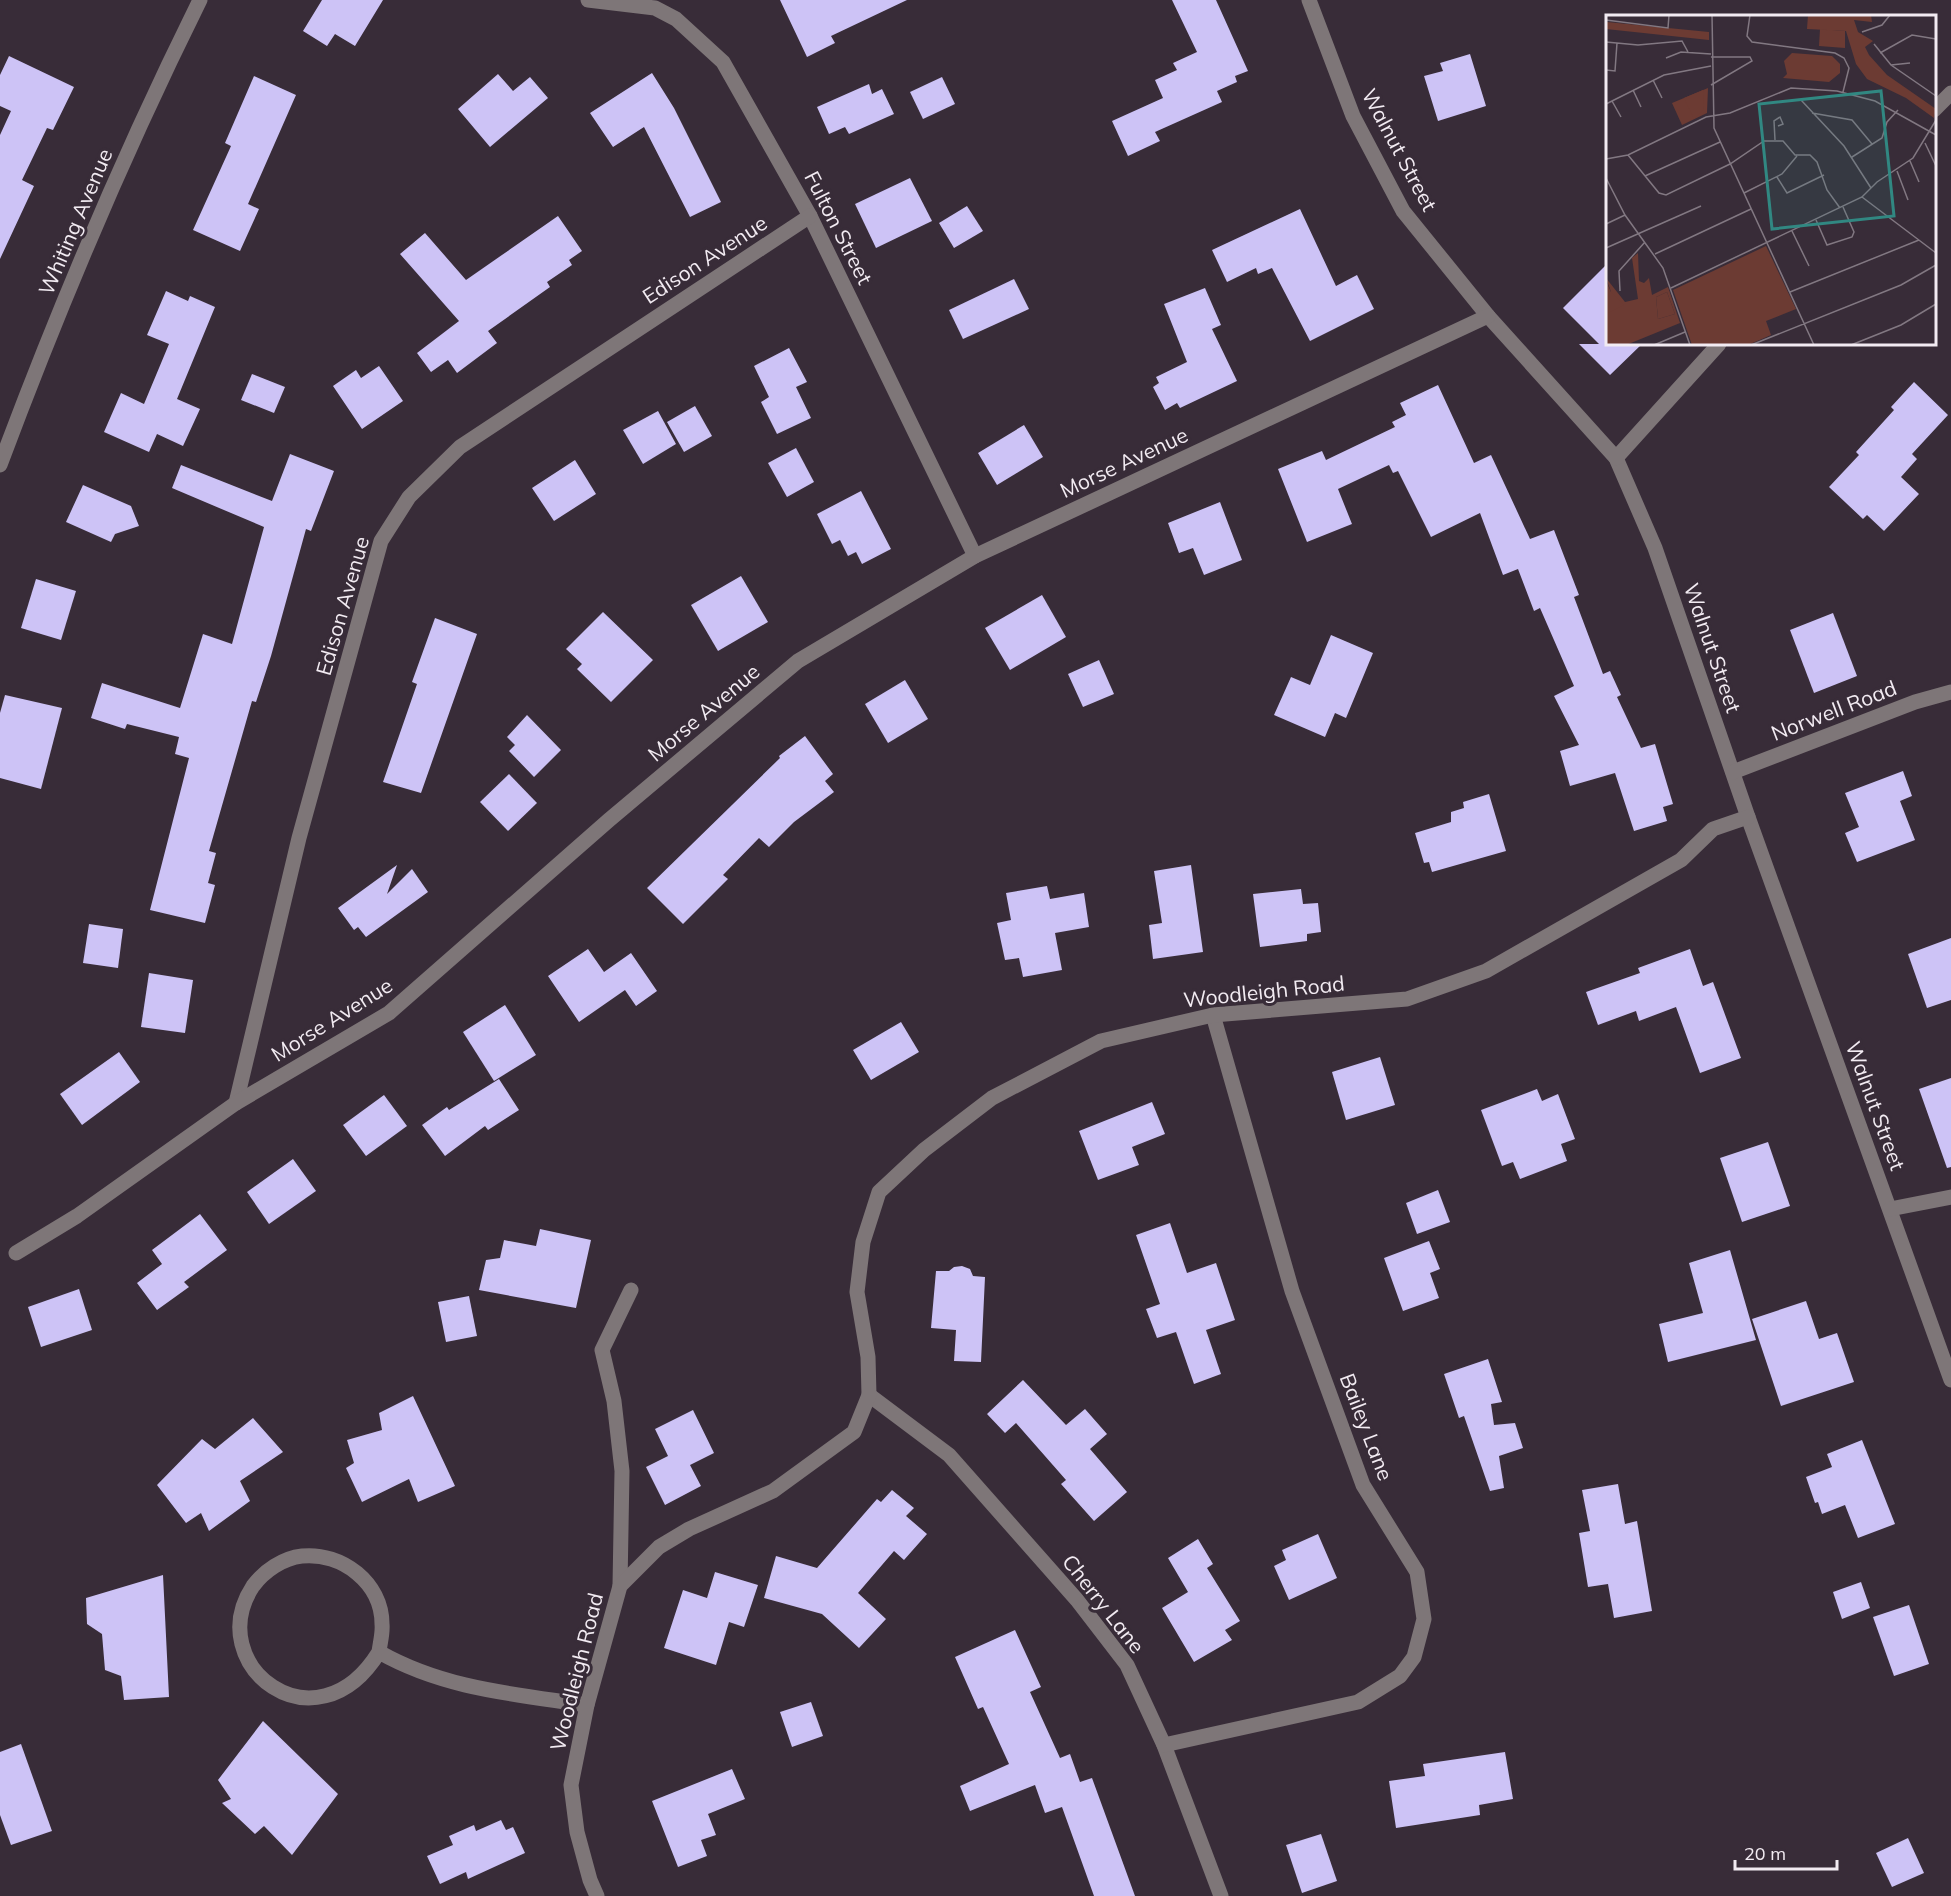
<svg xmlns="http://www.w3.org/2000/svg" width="1951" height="1896" viewBox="0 0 1951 1896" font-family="Mulish,sans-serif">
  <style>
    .building { fill: #cdc3f6 }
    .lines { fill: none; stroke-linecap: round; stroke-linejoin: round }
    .minor { stroke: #7e7678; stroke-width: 15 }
    .labels { text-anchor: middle; stroke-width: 6; stroke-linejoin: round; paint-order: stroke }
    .street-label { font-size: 21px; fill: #f2ebf2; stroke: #382c38 }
    .inset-road { fill: none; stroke: #827882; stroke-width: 1.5 }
    .view { fill: #318882; fill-opacity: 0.15; stroke: #318882; stroke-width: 3 }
    .inset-edge { fill: none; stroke: #f2ebf2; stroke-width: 3 }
  </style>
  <rect width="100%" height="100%" fill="#382c38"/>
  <g class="building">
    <path d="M322 0H383L355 46 335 34 327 46 303 31Z"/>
    <path d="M780 0H907L831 36 835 43 807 57Z"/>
    <path d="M1172 0H1216L1248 71 1235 76 1237 82 1217 91 1222 102 1155 132 1160 141 1128 156 1112 121 1163 98 1155 80 1177 70 1173 63 1197 52Z"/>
    <path d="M1470 54 1486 106 1438 121 1424 76 1443 71 1440 63Z"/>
    <path d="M9 56 74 87 53 130 47 128 22 180 34 186 0 259V135L11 111 0 106V75Z"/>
    <path d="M652 73 674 108 721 202 690 217 644 127 613 147 590 113Z"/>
    <path d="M498 74 513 91 530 77 548 98 490 147 458 109Z"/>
    <path d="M254 76 296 95 248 204 259 209 240 251 193 230 231 146 225 143Z"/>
    <path d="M942 77 955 104 923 119 910 92Z"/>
    <path d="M869 84 872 94 882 89 894 114 849 134 845 127 829 134 817 107Z"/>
    <path d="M910 178 932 221 876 248 855 204Z"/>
    <path d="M967 206 983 231 954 248 939 223Z"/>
    <path d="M1300 209 1336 286 1357 275 1374 309 1310 341 1272 268 1258 274 1256 268 1227 282 1212 250Z"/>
    <path d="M558 216 582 251 569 260 572 265 547 282 550 287 488 331 497 343 457 373 448 360 431 372 417 353 459 321 400 254 425 233 466 280Z"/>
    <path d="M1608 263V344H1642L1610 375 1579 344H1599L1563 308Z"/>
    <path d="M1014 279 1029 309 963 339 949 310Z"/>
    <path d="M1205 288 1221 325 1212 329 1237 381 1180 408 1177 403 1165 410 1153 387 1159 383 1156 377 1187 362 1164 304Z"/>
    <path d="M166 291 188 301 190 296 215 307 177 399 200 409 183 446 157 434 149 452 104 432 121 393 144 404 169 344 147 335Z"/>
    <path d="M789 348 807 382 796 387 811 418 777 434 761 402 769 397 754 366Z"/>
    <path d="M379 366 403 401 362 429 333 386 356 370 361 378Z"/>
    <path d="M252 374 285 387 274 413 241 400Z"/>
    <path d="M1914 382 1948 415 1912 454 1917 459 1901 477 1919 494 1884 531 1867 515 1863 519 1829 487 1859 455 1856 452 1894 410 1891 407Z"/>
    <path d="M1438 385 1474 463 1491 455 1530 539 1554 530 1579 595 1574 597 1603 674 1610 671 1621 695 1617 697 1641 748 1655 744 1673 804 1663 807 1667 821 1634 831 1615 773 1570 786 1560 751 1579 745 1554 696 1574 686 1540 608 1534 611 1518 569 1503 575 1480 513 1431 537 1398 471 1393 473 1389 465 1338 489 1352 524 1307 542 1278 469 1322 451 1326 460 1395 427 1392 422 1406 415 1400 403Z"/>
    <path d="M695 406 712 436 684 452 667 422Z"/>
    <path d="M658 411 676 444 643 464 623 430Z"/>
    <path d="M1024 425 1043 457 997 485 978 453Z"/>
    <path d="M796 448 814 482 787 497 768 463Z"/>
    <path d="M290 454 334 471 311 531 306 529 271 656 256 702 252 701 209 851 216 853 208 883 215 885 205 923 150 910 189 758 175 754 179 737 127 724 125 729 91 718 102 683 180 708 203 634 232 644 264 527 172 488 181 465 272 501Z"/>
    <path d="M575 460 596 494 554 521 532 488Z"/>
    <path d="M83 485 131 506 139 526 115 534 111 542 66 522Z"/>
    <path d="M861 491 891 549 862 564 856 552 848 556 840 540 832 544 817 514Z"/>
    <path d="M1220 502 1242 560 1204 575 1193 548 1179 553 1168 523Z"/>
    <path d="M741 576 768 622 718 651 691 605Z"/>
    <path d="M36 579 76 591 61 640 21 628Z"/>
    <path d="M1042 595 1066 637 1010 670 985 628Z"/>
    <path d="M603 612 653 660 611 702 577 669 582 664 566 649Z"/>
    <path d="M1833 613 1857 676 1814 693 1790 630Z"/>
    <path d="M435 618 477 634 421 793 383 782 417 684 412 682Z"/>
    <path d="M1331 635 1373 653 1346 718 1335 713 1325 737 1274 715 1291 677 1310 685Z"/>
    <path d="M1099 660 1114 694 1083 707 1068 674Z"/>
    <path d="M905 680 928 719 888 743 865 704Z"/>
    <path d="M5 695 62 708 41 789 0 778V713Z"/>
    <path d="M527 715 561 750 534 777 509 751 515 745 507 737Z"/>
    <path d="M805 736 833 774 825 781 834 792 794 822 769 847 759 838 723 875 728 879 683 924 647 888 780 758 779 756Z"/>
    <path d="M1903 771 1912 796 1900 801 1915 840 1857 862 1845 833 1859 827 1845 793Z"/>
    <path d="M509 774 537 803 508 831 480 802Z"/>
    <path d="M1489 794 1506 851 1432 872 1429 862 1424 863 1415 833 1451 822V812L1464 808 1463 802Z"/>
    <path d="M397 865 387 894 412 869 428 892 366 937 358 927 354 930 338 908Z"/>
    <path d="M1191 865 1203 952 1153 959 1149 925 1162 923 1154 871Z"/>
    <path d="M1047 886 1050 899 1084 893 1089 927 1055 933 1062 970 1023 977 1019 958 1005 960 997 923 1011 920 1006 893Z"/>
    <path d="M1301 889 1303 904 1318 903 1321 932 1307 934V941L1260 947 1253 894Z"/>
    <path d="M89 924 123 929 118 968 83 963Z"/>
    <path d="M1951 938V1000L1927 1008 1908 954Z"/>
    <path d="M588 949 604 972 631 953 657 991 636 1006 625 990 579 1022 548 976Z"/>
    <path d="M1690 949 1703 986 1713 982 1741 1058 1700 1073 1676 1007 1639 1021 1636 1011 1598 1025 1586 992 1640 973 1638 968Z"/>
    <path d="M149 973 193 980 185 1033 141 1027Z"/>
    <path d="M505 1005 536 1055 494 1081 463 1032Z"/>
    <path d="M901 1022 919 1052 871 1080 853 1050Z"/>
    <path d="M119 1052 140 1082 82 1125 60 1094Z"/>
    <path d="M1380 1057 1395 1105 1346 1120 1332 1072Z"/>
    <path d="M1951 1078V1167L1947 1168 1919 1089Z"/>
    <path d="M499 1079 519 1110 488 1130 485 1126 445 1156 422 1125 447 1107 449 1110Z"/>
    <path d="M1537 1089 1542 1101 1558 1094 1575 1139 1561 1144 1567 1161 1520 1179 1513 1162 1502 1166 1481 1110Z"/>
    <path d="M384 1095 407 1126 366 1156 343 1125Z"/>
    <path d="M1152 1102 1165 1134 1132 1147 1139 1165 1098 1180 1079 1131Z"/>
    <path d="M1768 1142 1790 1206 1742 1222 1720 1158Z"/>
    <path d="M293 1159 316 1191 269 1224 247 1192Z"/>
    <path d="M1438 1190 1450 1222 1417 1234 1406 1203Z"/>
    <path d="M200 1214 227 1250 184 1282 189 1287 157 1310 137 1283 162 1264 152 1250Z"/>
    <path d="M1170 1223 1187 1273 1216 1263 1235 1320 1206 1330 1221 1374 1194 1384 1176 1332 1157 1338 1146 1309 1160 1304 1136 1235Z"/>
    <path d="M540 1229 591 1240 576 1308 479 1290 486 1260 500 1258 504 1240 536 1246Z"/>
    <path d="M1429 1241 1440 1269 1430 1273 1439 1298 1403 1311 1384 1258Z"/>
    <path d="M1730 1250 1756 1340 1668 1362 1659 1324 1703 1313 1689 1263Z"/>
    <path d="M962 1266 970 1269 973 1276 985 1277 981 1362 954 1361 956 1330 931 1328 936 1271H949L954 1267Z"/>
    <path d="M79 1289 92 1330 41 1347 28 1307Z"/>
    <path d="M469 1296 477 1336 446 1342 438 1302Z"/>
    <path d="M1806 1301 1819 1339 1837 1333 1854 1382 1781 1406 1752 1319Z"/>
    <path d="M1488 1359 1502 1402 1491 1404 1494 1425 1515 1423 1523 1448 1499 1456 1504 1488 1490 1491 1464 1416 1459 1418 1444 1374Z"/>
    <path d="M1023 1380 1066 1425 1085 1409 1107 1434 1090 1449 1127 1492 1094 1521 1061 1484 1066 1480 1016 1423 1005 1433 987 1414Z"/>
    <path d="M413 1396 455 1486 418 1502 409 1479 362 1502 346 1468 354 1463 347 1440 382 1430 379 1413Z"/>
    <path d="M693 1410 714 1453 690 1465 701 1486 665 1505 646 1467 668 1456 655 1429Z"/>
    <path d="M253 1418 283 1452 240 1481 250 1501 209 1531 201 1513 186 1523 157 1485 202 1439 215 1449Z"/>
    <path d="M1862 1440 1895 1524 1858 1538 1845 1505 1822 1514 1818 1502 1815 1503 1806 1477 1832 1467 1827 1454Z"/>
    <path d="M1618 1484 1625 1524 1637 1521 1652 1611 1614 1618 1608 1584 1588 1587 1579 1533 1590 1531 1582 1490Z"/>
    <path d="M892 1490 914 1508 906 1516 927 1534 904 1560 894 1551 858 1593 886 1619 859 1648 822 1614 764 1598 776 1556 817 1568 877 1499 881 1502Z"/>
    <path d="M1318 1534 1337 1578 1289 1600 1274 1566 1286 1560 1282 1550Z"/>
    <path d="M1198 1539 1213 1564 1207 1568 1240 1621 1225 1630 1232 1640 1194 1662 1162 1608 1188 1592 1168 1558Z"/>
    <path d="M715 1572 758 1585 744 1627 729 1622 716 1665 664 1648 683 1590 707 1598Z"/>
    <path d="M163 1575 169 1697 124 1700 121 1676 105 1670 102 1634 87 1624 86 1598Z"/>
    <path d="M1861 1582 1870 1608 1842 1619 1833 1592Z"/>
    <path d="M1909 1605 1929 1664 1894 1676 1873 1617Z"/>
    <path d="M1015 1630 1041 1687 1030 1692 1060 1758 1070 1754 1080 1782 1092 1778 1135 1896H1094L1062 1807 1045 1813 1035 1785 970 1811 960 1786 1009 1764 983 1707 978 1709 955 1657Z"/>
    <path d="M811 1702 823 1736 792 1747 780 1712Z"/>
    <path d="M263 1721 338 1794 292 1855 264 1826 255 1834 222 1803 231 1799 218 1780Z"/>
    <path d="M21 1744 52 1831 11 1845 0 1815V1752Z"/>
    <path d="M1505 1752 1513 1799 1479 1805 1480 1815 1396 1828 1389 1781 1425 1776 1423 1764Z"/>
    <path d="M732 1769 745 1799 708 1814 716 1835 701 1840 707 1856 678 1867 652 1801Z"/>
    <path d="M501 1820 506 1830 513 1827 525 1853 468 1879 466 1872 440 1884 427 1856 453 1845 449 1836 474 1825 476 1831Z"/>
    <path d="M1321 1834 1337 1881 1302 1893 1286 1845Z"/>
    <path d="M1908 1838 1924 1873 1892 1887 1876 1853Z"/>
  </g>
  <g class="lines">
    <g class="minor">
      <path d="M588 0 655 8 676 19 723 62 810 216 975 556"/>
      <path d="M1309 0 1353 116 1403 211 1488 316 1616 458 1655 548 1748 817 1951 1380"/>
      <path d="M1934 110 1951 93"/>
      <path d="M1616 458 1719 344"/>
      <path d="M0 465C59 307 125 151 200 0"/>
      <path d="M1733 772 1915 702 1951 692"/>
      <path d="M236 1103 299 838 381 541 409 497 460 447 810 216"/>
      <path d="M1890 1209 1951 1197"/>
      <path d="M16 1253 77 1216 236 1103 389 1013 609 820 798 661 975 556 1488 316"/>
      <path d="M869 1395 949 1455 1077 1600 1127 1665 1164 1745 1221 1896"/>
      <path d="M620 1586 622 1471 614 1401 602 1350 631 1290"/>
      <path d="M379 1652C380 1643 383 1633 382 1624 382 1583 342 1552 302 1556 283 1558 264 1571 253 1586 201 1665 316 1754 379 1652 444 1689 514 1694 587 1705"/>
      <path d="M1164 1745 1358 1702 1400 1676 1414 1657 1424 1619 1417 1572 1363 1485 1292 1291 1213 1015"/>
      <path d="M597 1896 590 1880 577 1832 571 1785 587 1705 620 1586 659 1547 689 1529 773 1491 854 1432 869 1395 868 1357 857 1292 863 1242 879 1192 924 1150 992 1098 1101 1041 1213 1015 1407 999 1486 971 1681 860 1713 829 1748 817"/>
    </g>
  </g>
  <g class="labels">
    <g class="street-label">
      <text transform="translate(1399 150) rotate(62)" y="7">Walnut Street</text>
      <text transform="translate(76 222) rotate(-67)" y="7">Whiting Avenue</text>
      <text transform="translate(838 228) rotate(63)" y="7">Fulton Street</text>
      <text transform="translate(705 260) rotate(-33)" y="7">Edison Avenue</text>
      <text transform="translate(1124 463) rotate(-25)" y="7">Morse Avenue</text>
      <text transform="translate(343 606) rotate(-74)" y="7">Edison Avenue</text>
      <text transform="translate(1712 648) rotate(71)" y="7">Walnut Street</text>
      <text transform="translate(1834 711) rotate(-21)" y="7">Norwell Road</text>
      <text transform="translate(704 713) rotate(-40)" y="7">Morse Avenue</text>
      <text transform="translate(1264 992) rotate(-6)" y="7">Woodleigh Road</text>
      <text transform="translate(332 1020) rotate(-32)" y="7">Morse Avenue</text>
      <text transform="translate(1875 1106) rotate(70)" y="7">Walnut Street</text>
      <text transform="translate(1366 1427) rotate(69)" y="7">Bailey Lane</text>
      <text transform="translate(1103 1604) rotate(52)" y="7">Cherry Lane</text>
      <text transform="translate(577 1672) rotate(-76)" y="7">Woodleigh Road</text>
    </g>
  </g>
  <g transform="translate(1606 15)">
    <rect width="330" height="330" fill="#382c38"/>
    <path d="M214 14 239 16V33L213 31ZM102 73 101 98 76 110 66 88ZM61 277 69 299 52 304 50 282Z" fill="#6c3b33"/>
    <path d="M202 0H265L266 7 248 5 252 17 267 26 259 32 263 40 281 60 330 94 328 103 300 83 261 64 250 49 240 16 201 14ZM1 7 103 17V25L0 14ZM160 231 190 294 160 306 165 320 142 330H86L67 275ZM32 238 33 266 38 268 43 263 46 280 62 272 74 308 20 330H0V282L5 277 0 263 19 287 32 284 26 243ZM61 277 69 299 52 304 50 282Z" fill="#6c3b33" fill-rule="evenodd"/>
    <path d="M0 266 5 277 18 290 0 299Z" fill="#6c3b33"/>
    <path d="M186 38 226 41 234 49V58L223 67 177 63 181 59 178 46ZM97 75 98 94 88 104 78 83Z" fill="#6c3b33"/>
    <path class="inset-road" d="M106 0 108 113 208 330M144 0 141 21 146 27 229 38 238 43 243 53 237 77M0 5 62 13 63 0M256 17 276 10 284 0M0 27 32 30 76 26 82 37M268 29 285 50 330 81M274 38 306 20 330 24M60 43 75 37 105 39M285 50 304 48M0 55 9 56 11 28M47 65 56 83M105 70 146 46 144 42H105M27 75 35 92M195 85 238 131 265 173M6 86 15 102M0 89 58 60 105 51M206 98 246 105 266 129M169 125 168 106 174 102 177 109 172 111M319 128 330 151M22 140 53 178 60 180 124 149 158 126H177L189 140H204L211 147 221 175 234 193M246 142 276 123 281 107 292 95M0 144 22 140 100 102 124 98 185 73 231 76 269 86 330 120M304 146 313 167M291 156 302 185M39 161 114 127M171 162 181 178 218 160M0 163 19 200 57 253 84 330M138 178 176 159 191 141M256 182 330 238M210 205 221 230 246 222 248 217 237 192M0 209 19 200M186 216 203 251M0 233 95 191M49 239 145 194M65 273 256 182 271 167 307 143 330 105M14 276 13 256 39 227M184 277 313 225M48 330 79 317M145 330 295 270 330 250M245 330 295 310 330 289"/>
    <path class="view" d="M275 76 288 201 166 214 153 89Z"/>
    <rect width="330" height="330" class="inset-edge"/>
  </g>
  <path d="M1735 1860v9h102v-9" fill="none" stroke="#f2ebf2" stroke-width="3"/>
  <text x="1744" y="1860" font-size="18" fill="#f2ebf2" stroke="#382c38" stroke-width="4.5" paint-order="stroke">20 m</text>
</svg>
